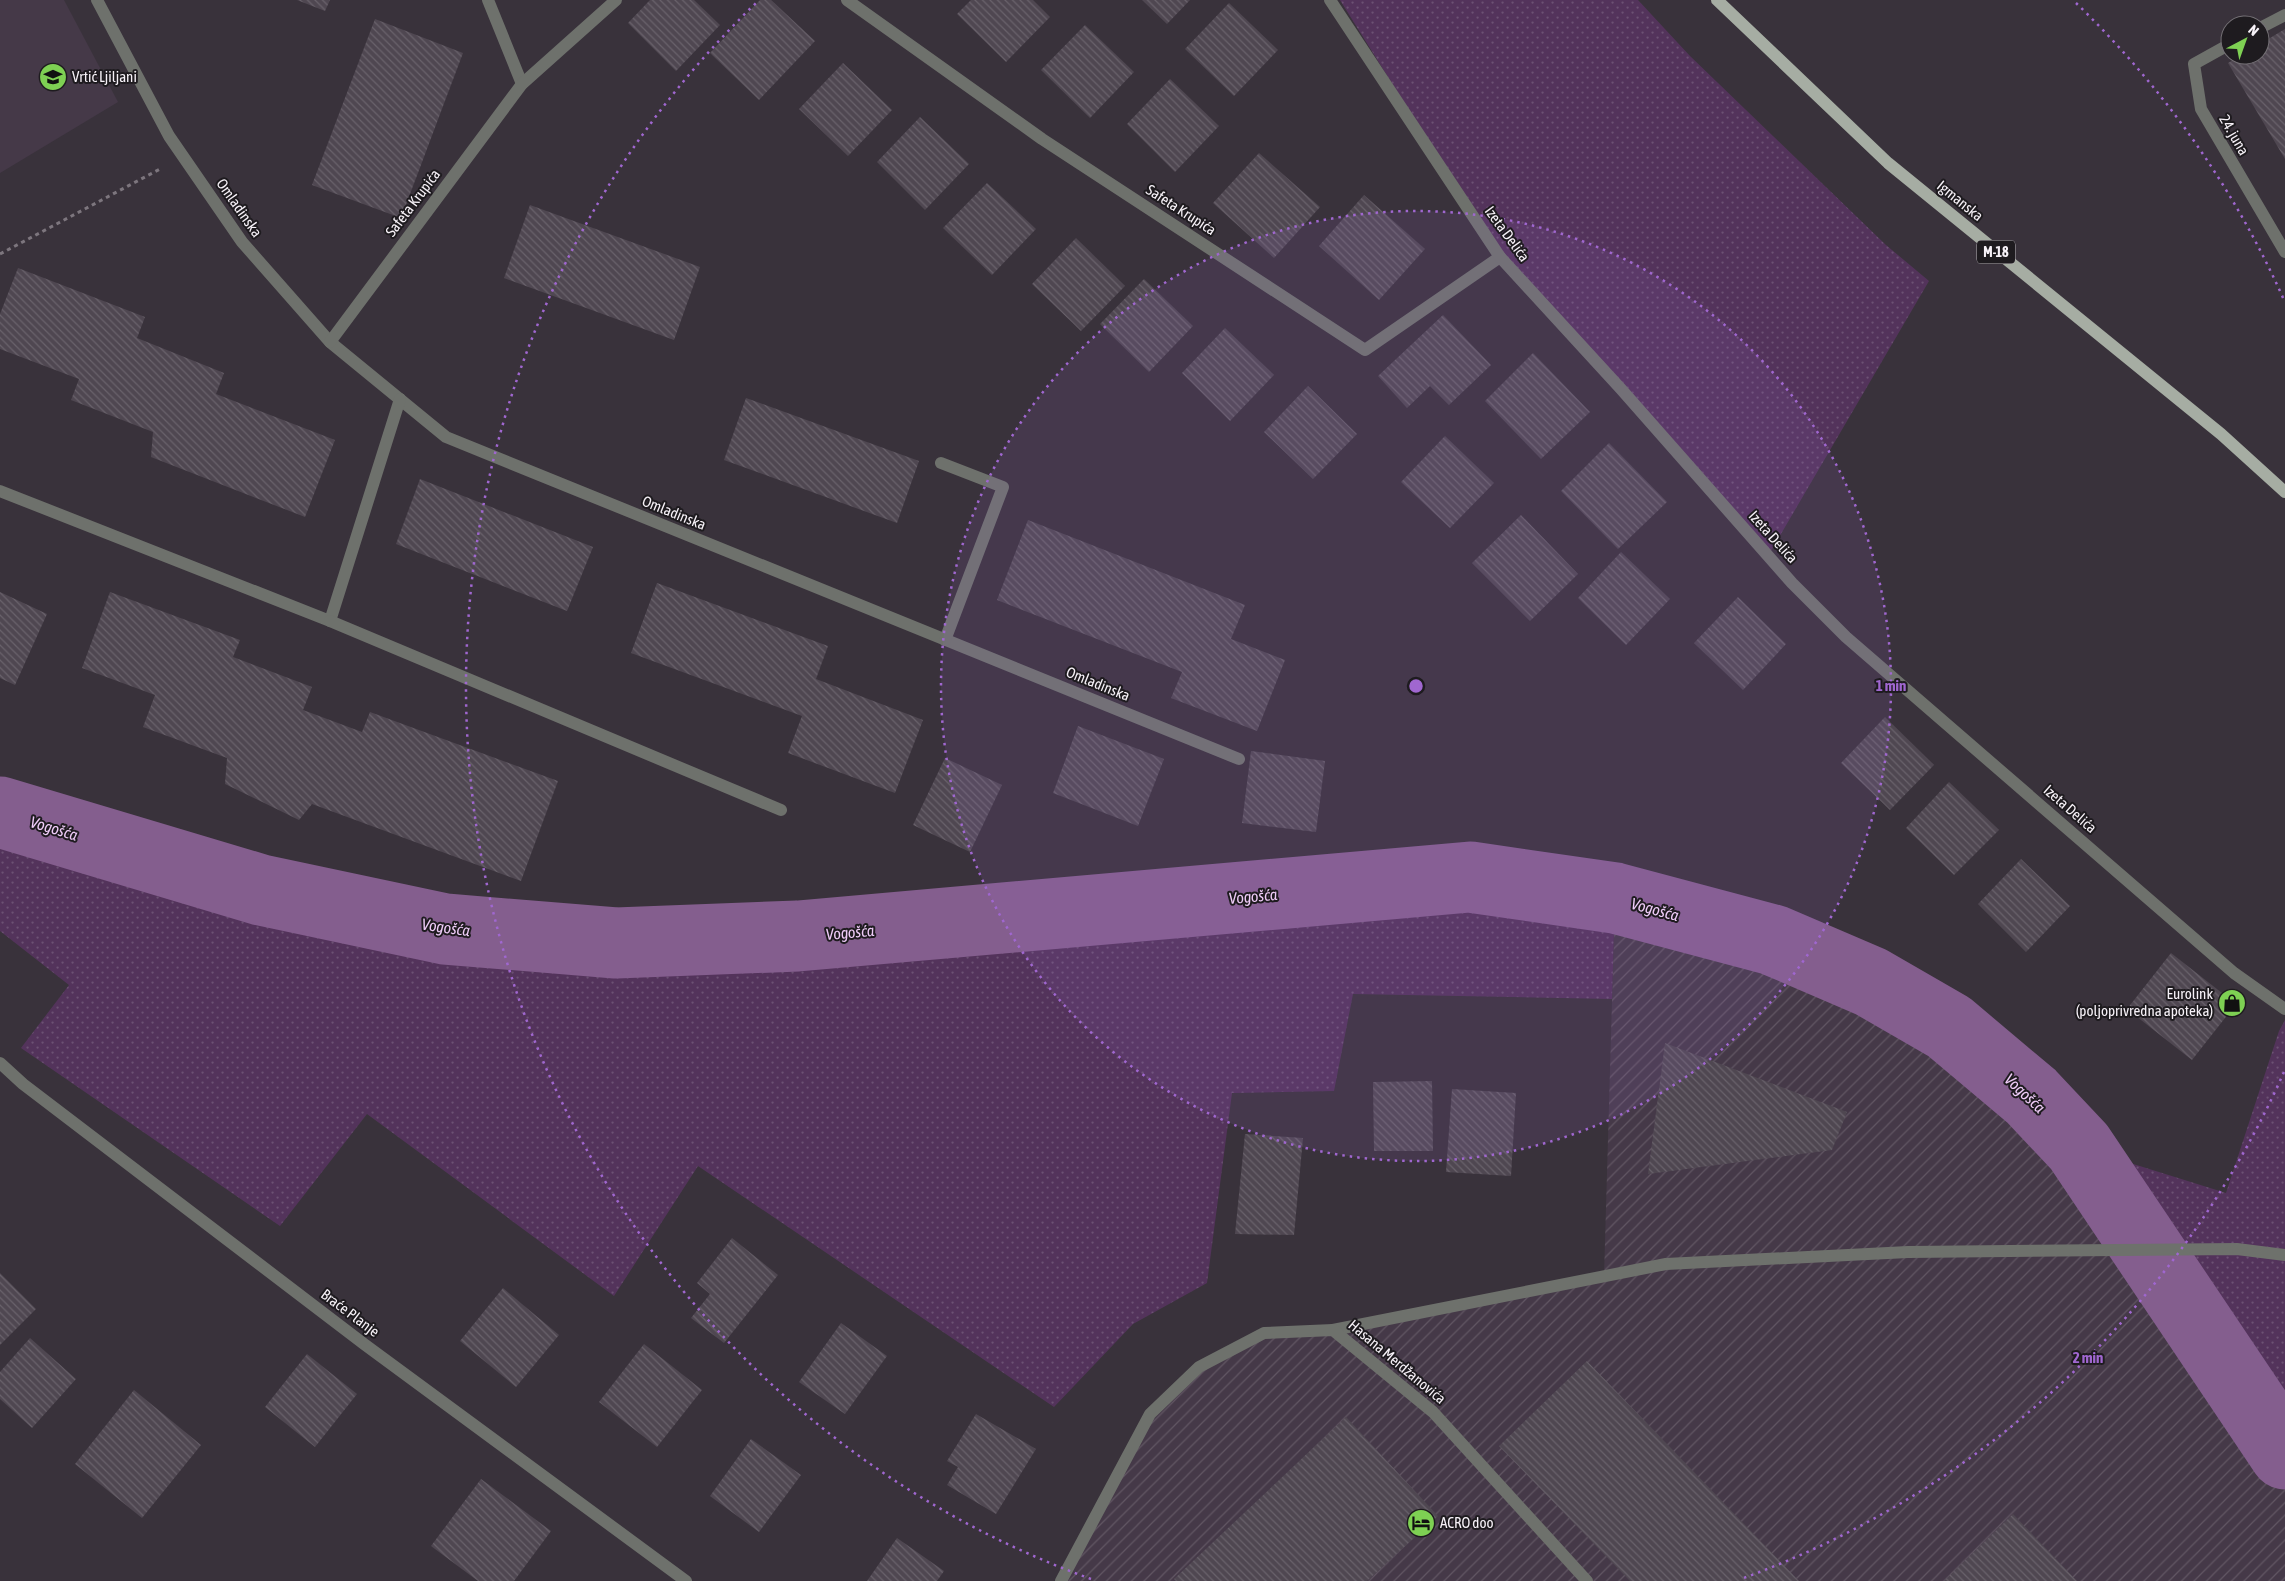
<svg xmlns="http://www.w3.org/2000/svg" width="2285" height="1581" viewBox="0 0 2285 1581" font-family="'Asap Condensed',sans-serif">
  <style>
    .built { fill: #453948 }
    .industrial { fill: url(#industrial-furrows) }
    .grass { fill: url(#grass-dots) }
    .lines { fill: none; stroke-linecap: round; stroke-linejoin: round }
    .river { stroke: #845e8e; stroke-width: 71 }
    .building { fill: url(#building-back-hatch) }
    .path { stroke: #7d767e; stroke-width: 3; stroke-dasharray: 4 4; stroke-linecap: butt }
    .lane { stroke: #6e716c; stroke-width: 12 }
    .street { stroke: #6e716c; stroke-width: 12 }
    .primary { stroke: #a6ada3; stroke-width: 12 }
    .ring { fill: none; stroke: #a067d0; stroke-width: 2.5; stroke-dasharray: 2.5 5 }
    .labels { text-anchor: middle; stroke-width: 4; stroke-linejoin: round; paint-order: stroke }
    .shield { fill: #1e1b1f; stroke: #b6b2b7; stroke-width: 1 }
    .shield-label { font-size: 14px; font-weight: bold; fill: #f7f2f8 }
    .poi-label { font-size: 15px; fill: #f7f2f8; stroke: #1e1b1f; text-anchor: start }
    .street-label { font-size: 15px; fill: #f7f2f8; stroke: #1e1b1f }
    .water-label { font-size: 16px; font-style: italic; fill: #efccf8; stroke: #1e1b1f }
    .centre { fill: #a067d0; stroke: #1e1b1f; stroke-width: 2.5 }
    .ring-label { font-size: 15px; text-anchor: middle; font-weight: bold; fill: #a067d0; stroke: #1e1b1f; stroke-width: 4; stroke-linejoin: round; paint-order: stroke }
  </style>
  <defs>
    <pattern id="industrial-furrows" width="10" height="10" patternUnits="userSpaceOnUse" patternTransform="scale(1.25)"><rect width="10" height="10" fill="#453948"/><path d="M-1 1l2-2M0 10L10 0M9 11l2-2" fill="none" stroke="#615663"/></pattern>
    <pattern id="grass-dots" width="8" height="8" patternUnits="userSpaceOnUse" patternTransform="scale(1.25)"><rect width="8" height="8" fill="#53335b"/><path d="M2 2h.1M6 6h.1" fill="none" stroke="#6c5173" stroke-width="1.8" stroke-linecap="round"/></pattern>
    <pattern id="building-back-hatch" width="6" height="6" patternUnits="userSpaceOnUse" patternTransform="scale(1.25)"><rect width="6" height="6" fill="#4f4751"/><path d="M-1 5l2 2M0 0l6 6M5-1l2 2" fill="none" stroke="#69626b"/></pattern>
  </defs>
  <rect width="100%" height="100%" fill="#39323b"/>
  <path class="built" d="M0 0H64L118 102 0 173Z"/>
  <path class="industrial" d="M1615 898 1773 940 1871 982 1949 1027 2031 1096 2079 1147 2285 1454V1581H1061L1150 1414 1199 1367 1264 1333 1333 1330 1604 1277Z"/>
  <g class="grass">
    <path d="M1340 0H1638L1690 56 1886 245 1929 281 1768 556 1500 257Z"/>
    <path d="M0 812 261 890 445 929 616 943 798 936 1470 877 1615 898 1612 999 1353 994 1334 1091 1232 1093 1207 1283 1133 1324 1054 1407 698 1166 614 1296 367 1114 280 1226 21 1048 69 985 0 931Z"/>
    <path d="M2285 1020V1454L2079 1147 2226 1193 2279 1031Z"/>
  </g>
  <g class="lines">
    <path class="river" d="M0 812 261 890 445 929 616 943 798 936 1470 877 1615 898 1773 940 1871 982 1949 1027 2031 1096 2079 1147 2285 1454"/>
  </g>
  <g class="building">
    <path d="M297 0H330L325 11Z"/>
    <path d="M650 0H694L720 25 676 71 628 23Z"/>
    <path d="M760 0H771L815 41 759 100 710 53Z"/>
    <path d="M971 0H1033L1050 17 1006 62 957 14Z"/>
    <path d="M1142 0H1190L1167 24Z"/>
    <path d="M1229 3 1278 50 1234 96 1185 49Z"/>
    <path d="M375 19 463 53 401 218 312 185Z"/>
    <path d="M1085 25 1134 72 1090 118 1041 70Z"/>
    <path d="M2285 29V159L2228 63 2242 55H2260V44Z"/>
    <path d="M843 63 892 110 848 156 799 109Z"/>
    <path d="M1170 79 1219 126 1175 172 1127 124Z"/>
    <path d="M920 117 969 164 925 210 877 162Z"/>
    <path d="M1259 153 1320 207 1274 258 1213 203Z"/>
    <path d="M987 183 1036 229 992 275 943 228Z"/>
    <path d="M1364 195 1425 249 1379 300 1319 246Z"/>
    <path d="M530 205 700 267 674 340 504 278Z"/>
    <path d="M1076 238 1125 286 1081 331 1032 284Z"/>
    <path d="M18 268 145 317 137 338 224 373 216 394 335 440 305 517 151 457 153 432 71 400 79 379 0 349V314Z"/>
    <path d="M1144 279 1193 326 1149 372 1100 324Z"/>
    <path d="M1443 315 1491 365 1449 405 1430 386 1407 408 1378 376Z"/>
    <path d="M1225 328 1274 375 1230 421 1182 373Z"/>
    <path d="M1533 353 1590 412 1541 459 1485 401Z"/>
    <path d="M1308 386 1357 434 1313 479 1264 432Z"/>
    <path d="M746 398 919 461 897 523 724 460Z"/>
    <path d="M1445 436 1494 483 1450 528 1401 482Z"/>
    <path d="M1609 443 1667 502 1618 549 1561 491Z"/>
    <path d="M420 479 593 547 567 611 396 544Z"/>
    <path d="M1521 515 1578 574 1530 621 1472 563Z"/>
    <path d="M1028 520 1245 605 1231 639 1285 660 1257 731 1171 698 1182 672 997 600Z"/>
    <path d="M1621 552 1670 599 1626 645 1578 598Z"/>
    <path d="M657 583 828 646 816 679 923 720 895 793 788 753 802 716 631 653Z"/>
    <path d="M0 592 47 614 15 685 0 678Z"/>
    <path d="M110 592 240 640 233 657 312 687 303 710 362 732 370 712 558 781 521 881 312 804 299 820 225 784 227 758 143 727 155 695 82 668Z"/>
    <path d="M1738 597 1786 644 1743 690 1694 643Z"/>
    <path d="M1885 717 1934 765 1890 810 1841 763Z"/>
    <path d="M1078 726 1164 759 1138 826 1053 793Z"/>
    <path d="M1251 751 1325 761 1316 832 1242 823Z"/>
    <path d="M945 758 1002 785 970 852 913 825Z"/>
    <path d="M1949 782 1999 830 1954 875 1906 828Z"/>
    <path d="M2021 859 2070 906 2026 952 1978 904Z"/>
    <path d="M2171 953 2236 1004 2192 1060 2127 1009Z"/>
    <path d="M1665 1043 1847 1112 1832 1150 1648 1174Z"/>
    <path d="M1432 1081 1433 1151H1374L1373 1082Z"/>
    <path d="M1452 1089 1516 1093 1511 1176 1446 1172Z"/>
    <path d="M1245 1134 1303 1138 1294 1235 1235 1234Z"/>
    <path d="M732 1238 778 1275 724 1343 691 1318 710 1294 697 1283Z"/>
    <path d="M0 1273 36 1309 0 1345Z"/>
    <path d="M503 1288 559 1335 516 1387 460 1341Z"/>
    <path d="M841 1323 887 1356 845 1414 799 1382Z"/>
    <path d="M30 1338 76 1379 32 1428 0 1399V1372Z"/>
    <path d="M644 1344 702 1390 657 1447 599 1402Z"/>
    <path d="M307 1354 357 1394 315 1447 265 1407Z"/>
    <path d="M1587 1361 1799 1581H1630L1499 1446Z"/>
    <path d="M134 1390 201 1445 142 1518 75 1464Z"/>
    <path d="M976 1414 1036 1449 996 1514 947 1485 958 1467 947 1461Z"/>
    <path d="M1346 1417 1438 1516 1367 1581H1176L1174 1579Z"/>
    <path d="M751 1439 801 1475 759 1532 710 1496Z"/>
    <path d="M481 1479 551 1531 514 1581H478L431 1546Z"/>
    <path d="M2013 1514 2077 1581H1944Z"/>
    <path d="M897 1538 944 1571 937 1581H867Z"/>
  </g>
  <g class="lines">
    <path class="path" d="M0 254 160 169"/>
    <g class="lane">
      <path d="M2260 28 2285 15"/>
      <path d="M2230 44 2194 64 2201 109 2285 252"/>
    </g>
    <g class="street">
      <path d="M97 0 169 136 242 242 330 342 446 437 1239 759"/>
      <path d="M488 0 522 84"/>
      <path d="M847 0 1042 139 1365 350 1500 257"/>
      <path d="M1330 0 1500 257 1621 389 1792 583 1846 637 2234 973 2285 1009"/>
      <path d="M330 342 522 84 616 0"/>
      <path d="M941 463 1003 487 945 640"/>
      <path d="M0 491 330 621 400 399"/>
      <path d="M330 621 781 810"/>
      <path d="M0 1063 23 1084 364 1344 686 1581"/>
      <path d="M1333 1330 1666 1264 1908 1252 2237 1249 2285 1255"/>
      <path d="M1061 1581 1150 1414 1199 1367 1264 1333 1333 1330 1433 1412 1587 1581"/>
    </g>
    <path class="primary" d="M1717 0 1888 163 2221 434 2285 492"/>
  </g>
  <circle cx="1416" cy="686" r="475" fill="#a067d0" fill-opacity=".12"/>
  <g class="ring">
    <circle cx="1416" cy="686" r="475"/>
    <path d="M2284 1072A950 950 0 0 1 1741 1579M1091 1579A950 950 0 0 1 756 3M2076 3A950 950 0 0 1 2284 300"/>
  </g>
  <defs>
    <g id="school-disc" transform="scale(1.4375)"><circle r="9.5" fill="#7ed053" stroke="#1e1b1f"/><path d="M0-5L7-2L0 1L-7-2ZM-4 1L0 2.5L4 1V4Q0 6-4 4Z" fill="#111"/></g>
    <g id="shop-disc" transform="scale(1.4375)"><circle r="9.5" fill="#7ed053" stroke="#1e1b1f"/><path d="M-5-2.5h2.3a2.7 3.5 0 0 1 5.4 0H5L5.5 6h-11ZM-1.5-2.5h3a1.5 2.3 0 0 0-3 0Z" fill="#111"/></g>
    <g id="hotel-disc" transform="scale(1.4375)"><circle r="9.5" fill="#7ed053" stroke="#1e1b1f"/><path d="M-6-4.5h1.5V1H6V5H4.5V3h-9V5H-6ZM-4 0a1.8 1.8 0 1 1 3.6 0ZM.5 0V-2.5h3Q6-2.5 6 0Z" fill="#111"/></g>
  </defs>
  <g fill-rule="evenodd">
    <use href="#school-disc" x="53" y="77"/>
    <use href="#shop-disc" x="2232" y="1003"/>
    <use href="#hotel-disc" x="1421" y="1523"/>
  </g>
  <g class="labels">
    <rect class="shield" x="1977" y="240.5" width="38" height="23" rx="4"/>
    <g class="shield-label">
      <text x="1996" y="257">M-18</text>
    </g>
    <g class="poi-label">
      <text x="72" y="82">Vrtić Ljiljani</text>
      <text x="2213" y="999" text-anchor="end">Eurolink<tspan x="2213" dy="17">(poljoprivredna apoteka)</tspan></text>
      <text x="1440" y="1528">ACRO doo</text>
    </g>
    <g class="street-label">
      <text transform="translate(2234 135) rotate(60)" y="5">24. juna</text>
      <text transform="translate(1960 201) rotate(39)" y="5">Igmanska</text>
      <text transform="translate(413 203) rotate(-53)" y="5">Safeta Krupića</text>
      <text transform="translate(239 208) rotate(55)" y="5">Omladinska</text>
      <text transform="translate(1181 210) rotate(33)" y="5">Safeta Krupića</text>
      <text transform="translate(1507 234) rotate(54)" y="5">Izeta Delića</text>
      <text transform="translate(674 513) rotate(22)" y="5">Omladinska</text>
      <text transform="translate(1773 537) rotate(48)" y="5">Izeta Delića</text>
      <text transform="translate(1098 684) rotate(22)" y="5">Omladinska</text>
      <text transform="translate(2070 809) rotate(41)" y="5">Izeta Delića</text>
      <text transform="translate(350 1313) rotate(37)" y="5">Braće Planje</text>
      <text transform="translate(1397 1362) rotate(40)" y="5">Hasana Merdžanovića</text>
    </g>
    <g class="water-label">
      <text transform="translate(54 828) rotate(17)" y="6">Vogošća</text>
      <text transform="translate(1253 896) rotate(-5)" y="6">Vogošća</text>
      <text transform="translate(1655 909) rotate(15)" y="6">Vogošća</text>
      <text transform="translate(446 927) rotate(8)" y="6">Vogošća</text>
      <text transform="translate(850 932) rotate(-5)" y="6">Vogošća</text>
      <text transform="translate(2025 1093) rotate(43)" y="6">Vogošća</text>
    </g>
  </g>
  <circle cx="1416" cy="686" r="8" class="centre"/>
  <g class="ring-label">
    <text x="1891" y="691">1 min</text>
    <text x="2088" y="1363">2 min</text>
  </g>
  <g transform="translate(2245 40) rotate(41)"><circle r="24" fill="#1e1b1f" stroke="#757176"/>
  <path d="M0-4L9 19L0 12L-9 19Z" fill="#7ed053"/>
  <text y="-8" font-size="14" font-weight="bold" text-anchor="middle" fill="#f7f2f8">N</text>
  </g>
</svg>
